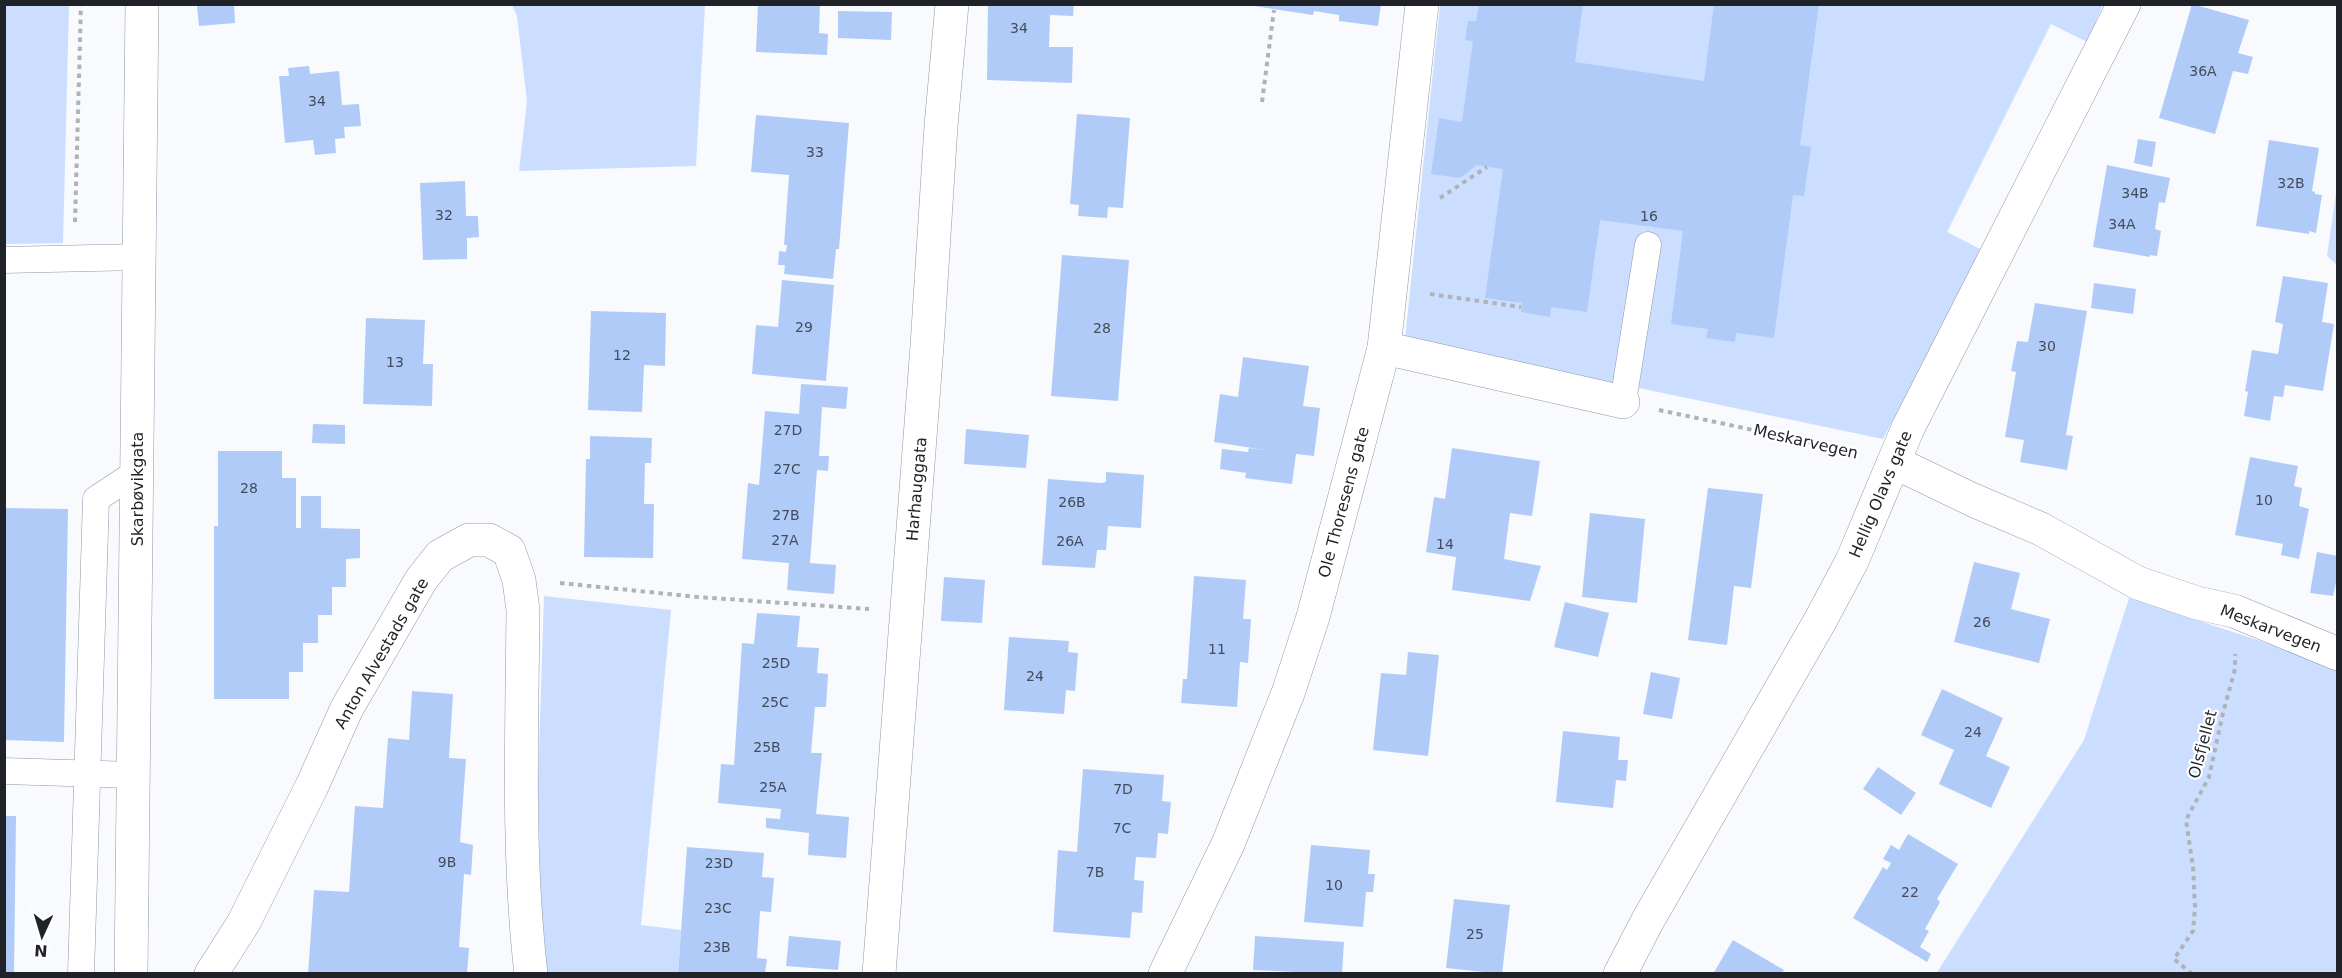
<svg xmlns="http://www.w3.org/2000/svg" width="2342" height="978" viewBox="0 0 2342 978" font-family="'DejaVu Sans',sans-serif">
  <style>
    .green { fill: #cbdeff }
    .building { fill: #b1cbf8 }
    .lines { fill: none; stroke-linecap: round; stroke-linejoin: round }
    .lane-casing { stroke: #9097a3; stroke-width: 27 }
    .street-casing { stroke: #9097a3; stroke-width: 34 }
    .secondary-casing { stroke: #9097a3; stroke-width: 34 }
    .path { stroke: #b1b2b6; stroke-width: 4; stroke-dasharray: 4.5 4.5; stroke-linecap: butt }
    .lane { stroke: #fff; stroke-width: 26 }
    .street { stroke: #fff; stroke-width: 33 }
    .secondary { stroke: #fff; stroke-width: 33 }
    .labels { text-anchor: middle; stroke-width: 4.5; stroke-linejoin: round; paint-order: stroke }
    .number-label { font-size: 14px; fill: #444c5b }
    .street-label { font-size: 16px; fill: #1f2227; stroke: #fff }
  </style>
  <rect width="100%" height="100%" fill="#f9fafd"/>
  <g class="green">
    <path d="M4 5H69L63 243 5 244Z"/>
    <path d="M512 5H705L696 166 519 171 527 101 517 16Z"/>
    <path d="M1440 5H2103L2087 42 2051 24 1947 232 1982 250 1883 439 1405 339Z"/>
    <path d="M2337 186 2338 265H2337L2327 256Z"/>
    <path d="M544 596 671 610 641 925 681 930 678 973H545L542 950 538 784Z"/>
    <path d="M2129 598 2337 666V973L1936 974 2084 740Z"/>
  </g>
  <g class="building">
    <path d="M234 4 235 23 199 26 197 6Z"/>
    <path d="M758 4H820L819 33 828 34 827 55 756 52Z"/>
    <path d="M988 4H1074L1073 16 1050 15 1049 47H1073L1072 83 987 80Z"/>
    <path d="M1241 4H1381L1378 26 1339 21V15L1314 11 1313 15Z"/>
    <path d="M1479 4H1583L1575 62 1704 81 1714 4H1819L1800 145 1811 147 1804 196 1793 195 1774 338 1736 333 1735 342 1706 338 1708 329 1671 324 1683 231 1600 220 1587 312 1551 307 1550 317 1521 312 1522 303 1485 298 1503 169 1477 165 1460 178 1431 174 1439 118 1462 122 1473 41 1465 40 1468 21H1476Z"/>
    <path d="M2192 4 2249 20 2238 53 2253 57 2248 74 2233 71 2215 134 2159 118Z"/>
    <path d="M838 11 892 12 891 40 838 38Z"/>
    <path d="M309 66 310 74 339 71 342 105 359 104 361 126 344 127 345 138 335 139 336 153 315 155 313 140 285 143 279 76H289L288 68Z"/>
    <path d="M1077 114 1130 118 1123 208 1108 207 1107 218 1078 216 1079 205 1070 204Z"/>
    <path d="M756 115 849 123 839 249H836L833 279 784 274 785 265H778L779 251 786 252 787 245H784L789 175 751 172Z"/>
    <path d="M2138 139 2156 142 2152 167 2134 163Z"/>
    <path d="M2269 140 2319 148 2312 191 2315 192V194L2322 195 2316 233 2309 231V234L2256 226Z"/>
    <path d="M2107 165 2170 178 2165 203 2159 202 2155 229 2161 231 2157 256 2150 255V257L2093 247Z"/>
    <path d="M465 181 466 216H478L479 237 467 238V259L423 260 420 183Z"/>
    <path d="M1062 255 1129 260 1118 401 1051 396Z"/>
    <path d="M2283 276 2328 283 2322 322 2334 324 2323 391 2285 385 2283 397 2274 396 2270 421 2244 416 2248 392 2245 391 2252 350 2278 354 2283 324 2275 322Z"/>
    <path d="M782 280 834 285 826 381 752 374 756 325 778 327Z"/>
    <path d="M2094 283 2136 289 2133 314 2091 308Z"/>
    <path d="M2035 303 2087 311 2066 435 2073 436 2067 470 2020 462 2024 440 2005 437 2016 372 2011 371 2017 341 2028 342Z"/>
    <path d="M591 311 666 313 665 366 644 365 642 412 588 410Z"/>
    <path d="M366 318 425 320 423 364H433L432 406 363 404Z"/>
    <path d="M1243 357 1309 366 1303 406 1320 408 1314 456 1296 454 1292 484 1245 478 1246 473 1220 469 1222 449 1248 452 1249 448 1271 451 1214 442 1220 394 1238 397Z"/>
    <path d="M801 384 848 387 846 409 822 407 819 456H829L828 471 817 470 810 563 836 565 834 594 787 590 789 563 742 559 748 483 759 485 765 411 799 414Z"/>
    <path d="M313 424 345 425V444L312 443Z"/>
    <path d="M966 429 1029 435 1026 468 964 464Z"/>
    <path d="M590 436 652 438 651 463H645L644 504H654L653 558 584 557 586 459H590Z"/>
    <path d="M1452 448 1540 461 1532 516 1510 513 1504 559 1541 566 1530 601 1452 590 1456 557 1426 552 1434 497 1445 499Z"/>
    <path d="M218 451H282V478H296V528H301V496H321V528L360 529V558L346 559V587H332V615H318V643H303V672H289V699H214V526H218Z"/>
    <path d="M2250 457 2298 466 2294 486 2302 488 2299 506 2309 509 2299 559 2281 555 2283 544 2235 535Z"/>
    <path d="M1106 472 1144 475 1141 528 1108 526 1106 550H1097L1095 568 1042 565 1048 479 1101 483 1106 482Z"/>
    <path d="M1708 488 1763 494 1751 588 1734 586 1727 645 1688 640Z"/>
    <path d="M4 508 68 509 64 742 4 740Z"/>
    <path d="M1590 513 1645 519 1637 603 1582 597Z"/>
    <path d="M2317 552 2338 556V574L2333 596 2310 593Z"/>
    <path d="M1974 562 2020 573 2011 609 2050 619 2039 663 1954 642Z"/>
    <path d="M1194 576 1246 580 1243 619H1251L1248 663 1240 662 1237 707 1181 703 1183 679H1187Z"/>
    <path d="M944 577 985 580 982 623 941 621Z"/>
    <path d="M1565 602 1609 613 1598 657 1554 647Z"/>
    <path d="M757 613 800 616 797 647 819 648 817 673 828 674 826 707H815L811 753H822L816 814 849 817 846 858 808 855 809 833 766 828V818L780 819 781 809 718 803 721 764 734 765 742 643 754 644Z"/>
    <path d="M1009 637 1069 641 1068 652 1078 653 1075 691 1066 690 1064 714 1004 710Z"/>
    <path d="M1408 652 1439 655 1428 756 1373 750 1381 673 1406 675Z"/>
    <path d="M1651 672 1680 678 1672 719 1643 714Z"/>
    <path d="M1942 689 2003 718 1986 756 2010 767 1991 808 1939 784 1954 750 1921 735Z"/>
    <path d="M412 691 453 694 449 758 466 759 460 842 473 845 471 875 464 874 459 947 469 948 467 974H308L314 890 349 892 355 806 383 808 388 738 409 740Z"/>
    <path d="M1563 731 1620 737 1618 760H1628L1626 781 1616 780 1613 808 1556 802Z"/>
    <path d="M1878 767 1916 793 1901 815 1863 789Z"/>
    <path d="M1083 769 1164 775 1162 801 1171 802 1168 834 1158 833 1156 858 1136 857 1134 880 1144 881 1142 913 1132 912 1130 938 1053 932 1058 850 1077 852Z"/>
    <path d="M5 816H16L14 974H5Z"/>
    <path d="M1908 834 1958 864 1937 899 1940 902 1925 929 1929 931 1920 947 1931 954 1927 962 1853 918 1883 867 1887 870 1891 863 1883 859 1891 845 1899 850Z"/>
    <path d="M1311 845 1370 850 1368 874H1375L1373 892H1366L1363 927 1304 922Z"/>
    <path d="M687 847 764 853 762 877 774 878 771 912 760 911 757 958 767 959 765 974H678Z"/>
    <path d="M1454 899 1510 905 1502 974 1446 968Z"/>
    <path d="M789 936 841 941 838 970 786 966Z"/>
    <path d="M1255 936 1344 942 1342 974 1253 970Z"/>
    <path d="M1733 940 1784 970 1781 974H1713Z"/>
  </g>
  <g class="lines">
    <g class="lane-casing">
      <g id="lane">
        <path d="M4 260 139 257"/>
        <path d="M1623 402 1648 245"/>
        <path d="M4 771 134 775"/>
        <path d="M81 974 96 499 137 472"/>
      </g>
    </g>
    <g class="street-casing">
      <g id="street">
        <path d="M1384 348 1623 402"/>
        <path d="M1894 462 1973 500 2041 529 2138 583 2197 603 2234 611 2338 654"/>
        <path d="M211 974 244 922 312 786 347 708 421 580 440 556 469 540H489L509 551 519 580 523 610C522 731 517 853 531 974"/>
        <path d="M879 974 927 346 941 126 952 4"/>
        <path d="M1165 974 1228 844 1288 693 1313 617 1384 348 1422 4"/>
        <path d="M1620 974 1648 920 1820 621 1852 561 1908 428 2124 4"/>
      </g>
    </g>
    <g class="secondary-casing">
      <path id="secondary" d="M131 974 142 4"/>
    </g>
    <g class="path">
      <path d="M1262 102 1274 10"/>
      <path d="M1440 198 1487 167"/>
      <path d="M75 222 81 4"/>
      <path d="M1430 294 1521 307"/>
      <path d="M1659 410 1857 452"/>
      <path d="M560 583 698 597 869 609"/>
      <path d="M2192 974 2174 959 2193 931 2195 907 2193 867 2186 820 2209 777 2223 713 2235 669V654"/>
    </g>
    <use href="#lane" class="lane"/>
    <use href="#street" class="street"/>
    <use href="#secondary" class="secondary"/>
  </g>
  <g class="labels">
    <g class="number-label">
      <text x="1019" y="33">34</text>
      <text x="2203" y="76">36A</text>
      <text x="317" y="106">34</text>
      <text x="815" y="157">33</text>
      <text x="2291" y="188">32B</text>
      <text x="2135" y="198">34B</text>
      <text x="444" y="220">32</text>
      <text x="1649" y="221">16</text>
      <text x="2122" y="229">34A</text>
      <text x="804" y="332">29</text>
      <text x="1102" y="333">28</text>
      <text x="2047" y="351">30</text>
      <text x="622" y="360">12</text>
      <text x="395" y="367">13</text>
      <text x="788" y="435">27D</text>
      <text x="787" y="474">27C</text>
      <text x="249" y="493">28</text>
      <text x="2264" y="505">10</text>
      <text x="1072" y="507">26B</text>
      <text x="786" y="520">27B</text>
      <text x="785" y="545">27A</text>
      <text x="1070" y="546">26A</text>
      <text x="1445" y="549">14</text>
      <text x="1982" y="627">26</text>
      <text x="1217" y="654">11</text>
      <text x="776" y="668">25D</text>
      <text x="1035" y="681">24</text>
      <text x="775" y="707">25C</text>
      <text x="1973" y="737">24</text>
      <text x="767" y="752">25B</text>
      <text x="773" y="792">25A</text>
      <text x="1123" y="794">7D</text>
      <text x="1122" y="833">7C</text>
      <text x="447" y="867">9B</text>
      <text x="719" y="868">23D</text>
      <text x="1095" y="877">7B</text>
      <text x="1334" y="890">10</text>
      <text x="1910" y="897">22</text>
      <text x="718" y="913">23C</text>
      <text x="1475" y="939">25</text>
      <text x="717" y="952">23B</text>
    </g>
    <g class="street-label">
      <text transform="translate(1806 441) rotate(13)" y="6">Meskarvegen</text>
      <text transform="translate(137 489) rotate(-90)" y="6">Skarbøvikgata</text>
      <text transform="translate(916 489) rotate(-85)" y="6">Harhauggata</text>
      <text transform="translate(1880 494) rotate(-67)" y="6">Hellig Olavs gate</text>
      <text transform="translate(1343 502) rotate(-75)" y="6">Ole Thoresens gate</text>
      <text transform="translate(2271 628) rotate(21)" y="6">Meskarvegen</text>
      <text transform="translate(381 653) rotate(-60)" y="6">Anton Alvestads gate</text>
      <text transform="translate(2202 744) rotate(-75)" y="6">Olsfjellet</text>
    </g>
  </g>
  <rect width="2342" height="978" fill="none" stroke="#1f2227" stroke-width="12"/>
  <g transform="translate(42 936) rotate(184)" stroke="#ffffff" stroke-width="4.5" paint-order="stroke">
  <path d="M0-4.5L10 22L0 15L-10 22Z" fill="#1f2227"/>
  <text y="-9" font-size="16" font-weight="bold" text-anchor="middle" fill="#1f2227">N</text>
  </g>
</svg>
